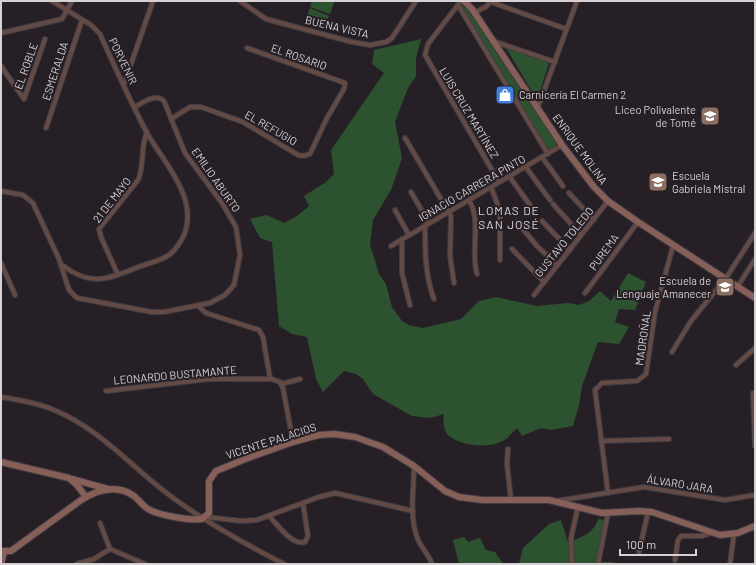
<svg xmlns="http://www.w3.org/2000/svg" width="756" height="565" viewBox="0 0 756 565" font-family="Barlow,sans-serif">
  <style>
    .green { fill: #2d5230 }
    .lines { fill: none; stroke-linecap: round; stroke-linejoin: round }
    .minor-casing { stroke: #423c42; stroke-width: 6 }
    .secondary-casing { stroke: #423c42; stroke-width: 8 }
    .minor { stroke: #634a45; stroke-width: 4 }
    .secondary { stroke: #865f58; stroke-width: 6 }
    .labels { text-anchor: middle; stroke-width: 4; stroke-linejoin: round; paint-order: stroke }
    .street-label { font-size: 11px; fill: #d5d1d5; stroke: #262026 }
    .poi-label { font-size: 11px; fill: #d5d1d5; stroke: #262026; text-anchor: start }
    .neighbourhood-label { font-size: 12px; letter-spacing: 1px; fill: #dbd3db; stroke: #262026 }
  </style>
  <rect width="100%" height="100%" fill="#262026"/>
  <g class="green">
    <path d="M312 1H332L334 2 330 14 310 7Z"/>
    <path d="M464 4 556 142V146L550 149H547L460 7Z"/>
    <path d="M310 8 329 16 325 27 305 21Z"/>
    <path d="M421 39 416 58V76L408 88 395 122 402 158 391 190 373 220 370 244 379 274 386 284 392 307 402 321 409 325 423 328 461 319 479 301 496 297 537 306 568 303 579 305 589 301 600 291 611 301 628 273 646 282 635 310 619 309 615 322 629 327 619 344 598 342 582 386 579 405 573 426 551 430 541 428 522 436 517 428C513 432 508 438 503 441 488 449 460 446 448 435 443 430 443 420 444 414L430 418 412 416 373 394 363 379 356 374 344 371 323 392 316 379 307 337 292 334 279 326 272 242 260 238 250 219 267 215 284 223 297 216 309 206 304 196 326 182 334 174 331 150 384 73 372 64 374 50Z"/>
    <path d="M506 48 549 63 537 100Z"/>
    <path d="M598 519 607 520 600 562H612L620 564H519L523 548 549 524 561 520 568 542C581 538 594 533 598 519Z"/>
    <path d="M464 537 468 542 480 538 486 550 495 552 503 564H459L453 540Z"/>
  </g>
  <g class="lines">
    <g class="minor-casing">
      <g id="minor">
        <path d="M52 1 91 25 100 34C115 67 130 101 147 133 164 163 199 198 184 235 180 243 176 250 169 255 160 261 146 264 136 268 106 280 89 286 62 265"/>
        <path d="M240 1 266 19 352 42 370 45 386 42 392 38 416 1"/>
        <path d="M461 1 428 44 425 55 499 182"/>
        <path d="M491 2 566 29"/>
        <path d="M458 5 548 154"/>
        <path d="M474 13 487 6 491 1"/>
        <path d="M1 33 62 19 72 1"/>
        <path d="M493 41 555 62"/>
        <path d="M1 66 24 99"/>
        <path d="M124 84 153 1"/>
        <path d="M24 99 45 39"/>
        <path d="M538 107 577 1"/>
        <path d="M171 119 190 107H201L243 122 298 155 303 156 310 154 327 118 344 89 345 83 247 48"/>
        <path d="M46 128 82 20"/>
        <path d="M405 138 451 216 450 256 454 283"/>
        <path d="M542 157 563 186"/>
        <path d="M525 166 550 200"/>
        <path d="M509 176 532 208"/>
        <path d="M491 187 500 211V260"/>
        <path d="M1 191 23 195 33 203 59 259 69 290 77 298 152 312H164L210 303 225 295 234 285 240 255 236 227 222 203 185 153 164 101C155 93 144 102 135 107"/>
        <path d="M411 192 429 223"/>
        <path d="M569 193 594 220"/>
        <path d="M469 200C482 222 470 250 477 274"/>
        <path d="M553 204 581 235"/>
        <path d="M395 210 409 235"/>
        <path d="M542 221 570 250"/>
        <path d="M517 222 537 246 557 265"/>
        <path d="M425 225C425 251 425 275 434 299"/>
        <path d="M402 239V273L410 305"/>
        <path d="M391 246 562 145"/>
        <path d="M512 249 544 282"/>
        <path d="M1 263 15 295"/>
        <path d="M118 275 101 237 99 229 138 180C145 165 140 147 147 132"/>
        <path d="M738 286 755 259"/>
        <path d="M585 293 638 222"/>
        <path d="M534 295 608 201"/>
        <path d="M198 306 206 313 259 330 263 337 270 378"/>
        <path d="M672 352 691 321 726 278 755 233"/>
        <path d="M736 365 755 348"/>
        <path d="M281 384 300 379"/>
        <path d="M106 391 209 379H272L280 382 283 388 293 442"/>
        <path d="M753 393 755 446"/>
        <path d="M1 397C19 400 38 403 54 410 98 428 128 463 164 491 201 520 243 543 284 564"/>
        <path d="M601 441 669 439"/>
        <path d="M508 449 507 464 511 500"/>
        <path d="M414 466C414 489 409 516 417 537 420 547 429 554 432 564"/>
        <path d="M608 493 595 390 602 383 637 381 646 374 655 312 673 246"/>
        <path d="M556 501 644 487 725 500 755 495"/>
        <path d="M206 517 242 521 257 520 319 497 335 493 413 511"/>
        <path d="M270 517C278 525 292 546 305 542L308 536 303 503"/>
        <path d="M100 523 110 549 145 564"/>
        <path d="M639 552 648 512"/>
        <path d="M675 560 678 540 681 536H702L711 533"/>
        <path d="M77 564 94 559 110 549"/>
        <path d="M572 564 571 538 578 507"/>
        <path d="M598 564 608 513"/>
        <path d="M730 564 734 534"/>
      </g>
    </g>
    <g class="secondary-casing">
      <g id="secondary">
        <path d="M464 1 472 9 562 145 594 187 608 201 638 222 755 298"/>
        <path d="M1 462 69 478 77 485 86 497"/>
        <path d="M72 479 108 489"/>
        <path d="M1 551H11L81 500C97 490 117 484 134 496 139 500 142 505 148 509 158 515 190 521 202 519L209 513V481L216 471 248 458 293 442 319 435 334 434 355 437 383 447 414 466 445 491 459 497 482 500H549L602 513 639 511 652 512 720 535 738 533 755 526"/>
        <path d="M1 564 4 552"/>
      </g>
    </g>
    <use href="#minor" class="minor"/>
    <use href="#secondary" class="secondary"/>
  </g>
  <defs>
    <g id="shop-square" transform="scale(1)"><rect x="-9" y="-9" width="18" height="18" rx="4" fill="#3f7fe0" stroke="#262026"/><path d="M-5-2.5h2.3a2.7 3.5 0 0 1 5.4 0H5L5.5 6h-11ZM-1.5-2.5h3a1.5 2.3 0 0 0-3 0Z" fill="#fff"/></g>
    <g id="school-square" transform="scale(1)"><rect x="-9" y="-9" width="18" height="18" rx="4" fill="#8d6e63" stroke="#262026"/><path d="M0-5L7-2L0 1L-7-2ZM-4 1L0 2.5L4 1V4Q0 6-4 4Z" fill="#fff"/></g>
  </defs>
  <g fill-rule="evenodd">
    <use href="#shop-square" x="505" y="95"/>
    <use href="#school-square" x="710" y="116"/>
    <use href="#school-square" x="658" y="182"/>
    <use href="#school-square" x="725" y="287"/>
  </g>
  <g class="labels">
    <g class="street-label">
      <text transform="translate(337 27) rotate(13)" y="4">BUENA VISTA</text>
      <text transform="translate(299 57) rotate(19)" y="4">EL ROSARIO</text>
      <text transform="translate(123 61) rotate(64)" y="4">PORVENIR</text>
      <text transform="translate(26 66) rotate(-70)" y="4">EL ROBLE</text>
      <text transform="translate(55 71) rotate(-72)" y="4">ESMERALDA</text>
      <text transform="translate(469 113) rotate(59)" y="4">LUIS CRUZ MARTÍNEZ</text>
      <text transform="translate(271 128) rotate(30)" y="4">EL REFUGIO</text>
      <text transform="translate(580 149) rotate(54)" y="4">ENRIQUE MOLINA</text>
      <text transform="translate(216 180) rotate(55)" y="4">EMILIO ABURTO</text>
      <text transform="translate(472 188) rotate(-30)" y="4">IGNACIO CARRERA PINTO</text>
      <text transform="translate(112 200) rotate(-52)" y="4">21 DE MAYO</text>
      <text transform="translate(564 242) rotate(-51)" y="4">GUSTAVO TOLEDO</text>
      <text transform="translate(604 252) rotate(-54)" y="4">PUREMA</text>
      <text transform="translate(643 338) rotate(-82)" y="4">MADROÑAL</text>
      <text transform="translate(175 375) rotate(-5)" y="4">LEONARDO BUSTAMANTE</text>
      <text transform="translate(271 441) rotate(-18)" y="4">VICENTE PALACIOS</text>
      <text transform="translate(680 484) rotate(9)" y="4">ÁLVARO JARA</text>
    </g>
    <g class="poi-label">
      <text x="519" y="99">Carnicería El Carmen 2</text>
      <text x="696" y="114" text-anchor="end">Liceo Polivalente<tspan x="696" dy="13">de Tomé</tspan></text>
      <text x="672" y="180">Escuela<tspan x="672" dy="13">Gabriela Mistral</tspan></text>
      <text x="711" y="285" text-anchor="end">Escuela de<tspan x="711" dy="13">Lenguaje Amanecer</tspan></text>
    </g>
    <g class="neighbourhood-label">
      <text x="509" y="215">LOMAS DE<tspan x="509" dy="14">SAN JOSÉ</tspan></text>
    </g>
  </g>
  <rect width="756" height="565" fill="none" stroke="#d5d1d5" stroke-width="4"/>
  <path d="M620 549v6h76v-6" fill="none" stroke="#d5d1d5" stroke-width="2"/>
  <text x="626" y="549" font-size="12" fill="#d5d1d5" stroke="#262026" stroke-width="3" paint-order="stroke">100 m</text>
</svg>
